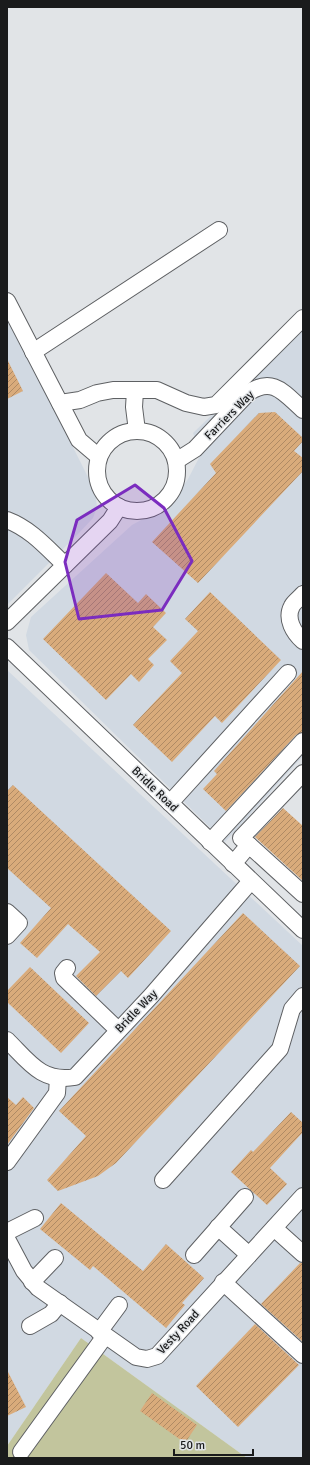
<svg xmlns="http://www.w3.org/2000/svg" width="310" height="1465" viewBox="0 0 310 1465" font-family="Signika,sans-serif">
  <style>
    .built { fill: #d1d9e2 }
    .park { fill: #c2c59d }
    .building { fill: url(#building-hatch) }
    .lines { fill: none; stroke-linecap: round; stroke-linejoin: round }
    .minor-casing { stroke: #5e6063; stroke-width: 18 }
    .minor { stroke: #fff; stroke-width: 16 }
    .marked { fill: #7b2cbf; fill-opacity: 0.2; stroke: #7b2cbf; stroke-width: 3; stroke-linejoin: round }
    .labels { text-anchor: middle; stroke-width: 3; stroke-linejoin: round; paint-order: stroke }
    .street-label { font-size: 12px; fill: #1a1b1c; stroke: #e1e4e7 }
  </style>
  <defs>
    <pattern id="building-hatch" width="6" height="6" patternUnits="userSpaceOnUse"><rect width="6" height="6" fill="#d9ab7b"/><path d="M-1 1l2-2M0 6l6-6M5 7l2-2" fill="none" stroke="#af8a64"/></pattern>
  </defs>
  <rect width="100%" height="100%" fill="#e1e4e7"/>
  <g class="built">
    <path d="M7 316 95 491 97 507 93 518 78 534 7 605Z"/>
    <path d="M303 328V756L225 842 29 650 26 635 31 617 132 525 171 504 188 479 201 454 193 433Z"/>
    <path d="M7 670 303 946V1458H247L81 1338 7 1446Z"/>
  </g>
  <path class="park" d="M81 1338 247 1458H7V1446Z"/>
  <g class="building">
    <path d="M7 359 23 391 7 399Z"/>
    <path d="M275 412 303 438V441L294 451 303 458V471L198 583 152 542 216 473 210 464 259 413Z"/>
    <path d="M106 573 138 603 146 594 166 613 153 627 167 640 148 659 154 665 139 682 131 674 106 700 43 639Z"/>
    <path d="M210 592 281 660 222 723 215 716 172 762 133 725 182 673 170 661 198 631 185 619Z"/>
    <path d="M303 671V732L296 735 226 811 203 789 217 774 214 771Z"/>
    <path d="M13 785 171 931 128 978 121 971 96 996 76 976 100 952 68 924 37 958 20 943 51 908 7 868V791Z"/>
    <path d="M283 808 303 826V881L255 837Z"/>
    <path d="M243 913 300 966 116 1163 98 1176 58 1191 47 1180 86 1136 59 1111Z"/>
    <path d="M30 967 89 1023 61 1053 7 1002V991Z"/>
    <path d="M7 1097 16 1105 23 1097 34 1108 7 1145Z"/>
    <path d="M291 1112 303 1123V1132L270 1168 287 1184 267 1205 231 1172 251 1150 253 1152Z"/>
    <path d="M61 1203 143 1271 166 1244 204 1278 182 1303 185 1305 166 1328 93 1266 90 1270 40 1229Z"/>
    <path d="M300 1263H303V1342L261 1304Z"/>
    <path d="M255 1324 299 1365 238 1427 196 1386Z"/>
    <path d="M7 1370 26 1407 7 1416Z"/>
    <path d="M152 1393 197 1425 185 1443 140 1411Z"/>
  </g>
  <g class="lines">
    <g class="minor-casing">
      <g id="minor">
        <path d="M7 301 79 440 99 457"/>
        <path d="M33 352 219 230"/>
        <path d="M135 391 134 407 137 431"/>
        <path d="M60 403 80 400 97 393 113 390H157L186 403 204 407 216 405 303 318"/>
        <circle cx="137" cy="471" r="40"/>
        <path d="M176 461 195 449 248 393C273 376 284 393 303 410"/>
        <path d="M7 520C31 529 47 548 65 565"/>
        <path d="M303 594C300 598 294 602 292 606 285 619 294 633 303 641"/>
        <path d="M7 622 110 521 119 507"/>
        <path d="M7 647 303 930"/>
        <path d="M170 803 288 673"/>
        <path d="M210 842 303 741"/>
        <path d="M249 845 241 838 303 773"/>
        <path d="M233 864 249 845 303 894"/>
        <path d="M7 912 19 923 7 936"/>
        <path d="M67 968 63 973 64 978 118 1030"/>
        <path d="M7 1040C29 1062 42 1083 75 1077L151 996 251 881"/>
        <path d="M7 1162 57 1093 58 1078"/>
        <path d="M163 1180 280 1049 292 1009 303 996"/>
        <path d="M218 1227 249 1255"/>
        <path d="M274 1228 303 1254"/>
        <path d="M7 1232 35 1218"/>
        <path d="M7 1239 24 1271 38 1288 136 1357 147 1359 157 1356 303 1196"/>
        <path d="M194 1255 245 1197"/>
        <path d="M32 1282 55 1258"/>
        <path d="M223 1282 303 1355"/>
        <path d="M30 1326 51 1314 60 1303"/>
        <path d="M99 1332 119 1305"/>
        <path d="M21 1452 105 1336"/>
      </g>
    </g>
    <use href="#minor" class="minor"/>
  </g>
  <path class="marked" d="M135 485 164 508 192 561 162 610 79 619 65 562 77 520Z"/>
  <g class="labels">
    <g class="street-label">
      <text transform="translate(229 415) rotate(-45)" y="4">Farriers Way</text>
      <text transform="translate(155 789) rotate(44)" y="4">Bridle Road</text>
      <text transform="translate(136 1011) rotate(-46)" y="4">Bridle Way</text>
      <text transform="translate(178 1332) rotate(-47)" y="4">Vesty Road</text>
    </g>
  </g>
  <rect width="310" height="1465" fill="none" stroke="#1a1b1c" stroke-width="16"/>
  <path d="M174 1449v6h79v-6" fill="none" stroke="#1a1b1c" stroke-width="2"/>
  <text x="180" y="1449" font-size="12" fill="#1a1b1c" stroke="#e1e4e7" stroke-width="3" paint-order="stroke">50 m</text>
</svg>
